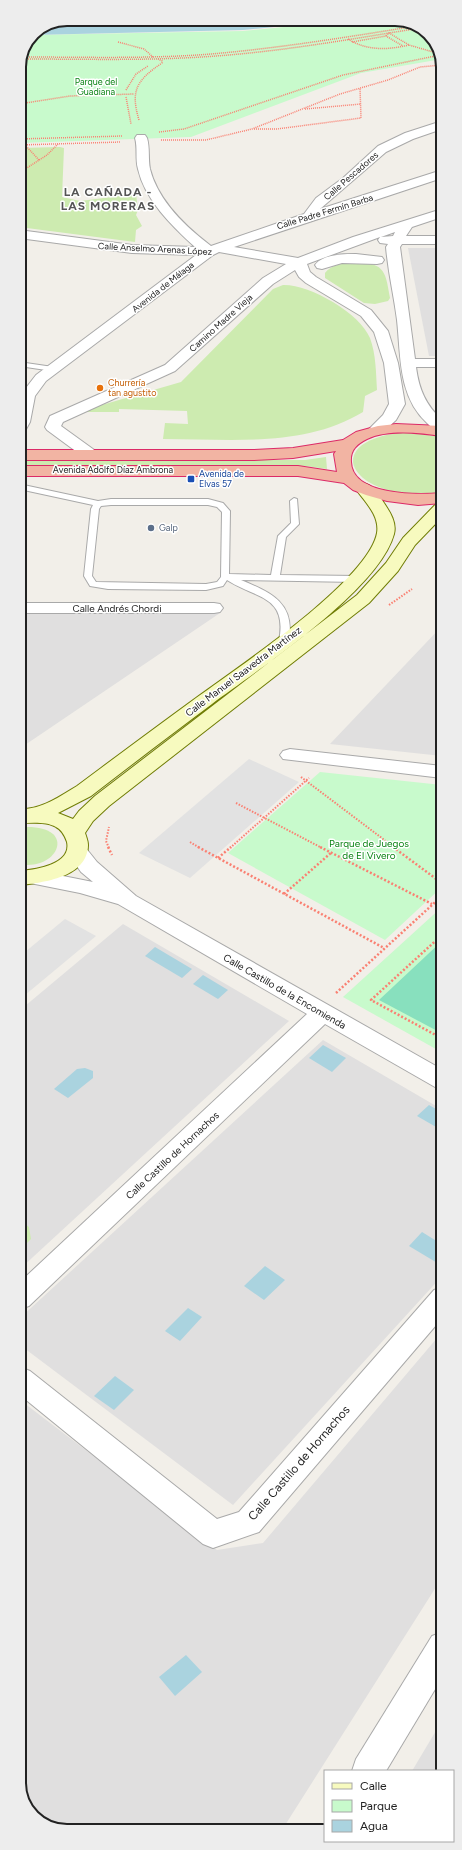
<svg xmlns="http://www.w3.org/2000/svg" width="462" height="1850" viewBox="0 0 462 1850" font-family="Figtree,sans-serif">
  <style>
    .residential { fill: #e0dfdf }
    .grass { fill: #cdebb0 }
    .park { fill: #c8facc }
    .pitch { fill: #88e0be }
    .parking { fill: #e2e2e2 }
    .water { fill: #aad3df }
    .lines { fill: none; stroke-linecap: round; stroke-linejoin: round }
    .service-casing { stroke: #a9a9a9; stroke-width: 2 }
    .minor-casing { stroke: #a9a9a9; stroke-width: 2 }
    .secondary-casing { stroke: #707d05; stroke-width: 2 }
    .trunk-casing { stroke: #dc2a67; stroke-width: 2 }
    .path-far2 { stroke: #fa8072; stroke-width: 1.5; stroke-dasharray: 1 1; stroke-linecap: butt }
    .path-far1 { stroke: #fa8072; stroke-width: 2; stroke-dasharray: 1.5 1.5; stroke-linecap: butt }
    .path { stroke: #fa8072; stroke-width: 2.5; stroke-dasharray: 2 2; stroke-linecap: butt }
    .service { fill: #fff; fill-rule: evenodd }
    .minor { fill: #fff; fill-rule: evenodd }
    .secondary { fill: #f7fabf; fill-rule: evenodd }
    .trunk { fill: #f2b4a3; fill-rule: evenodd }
    .food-dot { fill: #e8710a; stroke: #fff; stroke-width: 1.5 }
    .transit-dot { fill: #1a4fb4; stroke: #fff; stroke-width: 1.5 }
    .service-dot { fill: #5c6f8a; stroke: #fff; stroke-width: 1.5 }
    .labels { text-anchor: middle; stroke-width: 3; stroke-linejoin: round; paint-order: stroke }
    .far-park-label { font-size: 9px; fill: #0c8416; stroke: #fff }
    .far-street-label { font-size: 9px; fill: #222; stroke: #fff }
    .far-food-label { font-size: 9px; fill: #c56008; stroke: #fff; text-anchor: start }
    .far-transit-label { font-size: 9px; fill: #164399; stroke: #fff; text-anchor: start }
    .far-service-label { font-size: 9px; fill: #4e5e75; stroke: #fff; text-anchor: start }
    .street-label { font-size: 10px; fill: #222; stroke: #fff }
    .park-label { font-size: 10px; fill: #0c8416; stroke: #fff }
    .far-district-label { font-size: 12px; font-weight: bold; letter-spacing: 1px; fill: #555; stroke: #fff }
    .near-street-label { font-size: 12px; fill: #222; stroke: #fff }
    .rim { fill: none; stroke: #222; stroke-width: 2 }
  </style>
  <rect width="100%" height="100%" fill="#f2efe9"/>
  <g class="residential">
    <path d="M408 248H442V356H429Z"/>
    <path d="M19 612 142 613H220L19 749Z"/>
    <path d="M442 626V756L330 744Z"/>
    <path d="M123 924 289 1021 20 1269 19 1011Z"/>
    <path d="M323 1040 443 1110V1275L233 1505 20 1345V1318Z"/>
    <path d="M443 1331V1576L282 1830 61 1831 35 1819 20 1792V1400L217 1550 263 1543Z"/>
    <path d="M443 1719V1771H412Z"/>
  </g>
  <g class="grass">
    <path d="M60 147 64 148 62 197 80 201 136 194 138 210 136 215 142 226 136 230 135 242 19 227V148Z"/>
    <path d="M351 262C384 263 385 268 390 298L388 301 375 304 364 303 325 278V273C331 265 341 264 351 262Z"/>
    <path d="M283 285C309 284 360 313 370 338 376 354 376 373 377 390L365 396 363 412C304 448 229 439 163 439L165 423 188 424 187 411 119 409V412H87L88 409 181 382 273 289Z"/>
    <path d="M408 432 442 437V492C418 496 389 495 367 481 361 477 354 470 353 462 352 439 392 433 408 432Z"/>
    <path d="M326 457 327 469 305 466H19V460H305Z"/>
    <path d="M24 827C79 825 58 872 19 864V828Z"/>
    <path d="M20 1220 29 1227 31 1239 20 1250Z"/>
  </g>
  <g class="park">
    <path d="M362 19H401L427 31 442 59 361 73 191 137 19 143V67L32 35 243 31Z"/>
    <path d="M320 772 442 785 443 886 385 940 228 853Z"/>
    <path d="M443 906V1053L343 997Z"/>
  </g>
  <path class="pitch" d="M443 940V1034L379 1000Z"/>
  <g class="parking">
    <path d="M249 759 299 782 190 878 139 853Z"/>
    <path d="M65 919 96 936 19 1000V957Z"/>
  </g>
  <g class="water">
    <path d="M67 19H358L243 30 32 35 33 33Z"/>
    <path d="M155 947 192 969 182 978 145 956Z"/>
    <path d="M203 975 228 990 218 999 193 984Z"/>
    <path d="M323 1045 346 1058 332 1072 309 1058Z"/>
    <path d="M85 1068 93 1071V1078L68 1098 54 1089 77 1069Z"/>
    <path d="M429 1105 443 1113V1131L417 1116Z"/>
    <path d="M422 1232 443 1245V1259L439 1264 409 1246Z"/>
    <path d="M265 1266 285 1280 264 1300 244 1286Z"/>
    <path d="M188 1308 202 1317 180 1341 165 1331Z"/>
    <path d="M115 1376 134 1390 114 1410 94 1396Z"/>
    <path d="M186 1655 202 1672 175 1696 159 1677Z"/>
  </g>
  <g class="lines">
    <g class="service-casing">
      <g id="service">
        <path d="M19 362 53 367 57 369 53 371 19 366Z"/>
        <path d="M19 484 98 501 111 499H208L223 503 230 511 229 574 271 575 278 536 291 523 290 501 294 498 297 499 299 524 286 537 280 575 357 576 361 579 357 582 241 580C272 593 295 603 289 641L287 643H281L279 641C288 595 256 599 227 580L223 586 206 590 108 589 90 586 84 576 91 509 93 505 19 489ZM111 505H208L217 507 222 512 221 577 217 582 206 584 96 582 92 576 99 509 101 506Z"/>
      </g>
    </g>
    <g class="minor-casing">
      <g id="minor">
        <path d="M442 121V129L413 139 386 152 320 209 442 170V178L234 247 298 258 353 237 442 209V217L412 227 406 236H442V244H402L400 247 415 359H442V367H416C419 390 426 405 442 420V433C436 431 432 428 427 423 398 396 401 357 397 320 394 296 388 272 386 247L388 244 380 243 378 240 380 237 307 264 310 272 316 277 371 310 388 331 398 363 405 404 396 420 381 434H369L367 431 383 415 389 404 384 363 374 332 361 316 306 283 299 277 295 270 273 284 175 371 63 422 61 426 97 452 99 455 97 458 91 460 85 458 47 430 45 427 50 416 165 365 263 278 286 264 219 252 213 255 46 381 35 396 30 422 25 431 19 433V397L36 375 196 255 132 253 19 238V230L132 245 195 247C172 226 145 200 138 169 135 159 138 148 135 138L137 135H145L147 138C150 148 148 159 150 169 158 201 186 227 211 246L304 214 316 198 343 178 378 146 405 133ZM395 232 393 236 381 237Z"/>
        <path d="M356 254 382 257 384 260 382 263 377 264 342 263 322 269 317 268 315 265C323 254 344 254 356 254Z"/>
        <path d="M19 603H214L220 604 223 608 220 612 214 613H19Z"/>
        <path d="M290 749 442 766V778L283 759 280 755 283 751Z"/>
        <path d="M78 845 85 847 97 862 136 896 443 1070V1090L435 1087 325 1024 29 1306 20 1309V1282L307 1014 118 904 80 893 30 883 27 878 30 873 38 871 93 882 81 872 67 852 71 847Z"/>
        <path d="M443 1287V1317L259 1532 213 1548 203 1544 20 1395V1367L30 1371 217 1519 239 1512 434 1290Z"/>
        <path d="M443 1632V1676L386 1771H352L356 1759 432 1636Z"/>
      </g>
    </g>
    <g class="secondary-casing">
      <path id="secondary" d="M363 483C373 485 379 495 384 503 390 512 397 523 394 534 379 590 259 669 212 704 172 734 131 765 91 796L58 813 73 819 79 811 95 796 357 595 386 563 403 538 436 504 442 503V517L415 545 398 571 369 603 109 806 93 821 85 833C86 836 88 841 88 845 88 877 43 883 19 885V871C34 870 72 865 67 842 65 836 62 830 56 827 46 821 31 823 19 823V809C41 810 59 797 77 786 116 757 156 727 196 698 237 668 368 581 377 533 380 515 364 501 355 488L357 484Z"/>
    </g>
    <g class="trunk-casing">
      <path id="trunk" d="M396 424 442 426V436C419 433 389 429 367 439 357 444 350 450 351 462 352 496 418 495 442 493V503L418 505 387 501 366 495 353 490 344 483 298 476H19V466H298L337 472 334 454 336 451 293 458 254 460H19V450H254L293 448 343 440 356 432 378 426Z"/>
    </g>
    <g class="path-far2">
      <path d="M386 36 389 33 409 45 440 54"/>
      <path d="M348 39C367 51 388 50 409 45"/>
      <path d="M118 42 144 49 153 57"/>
      <path d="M352 42 386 36 403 46"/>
      <path d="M23 57C86 57 149 59 211 54 280 48 348 37 416 26"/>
      <path d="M22 59C87 59 151 61 216 56 284 51 352 39 420 28"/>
      <path d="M126 90 136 74 148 66"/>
      <path d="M126 97 131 124"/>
      <path d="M19 104 70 96 134 94"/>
      <path d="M305 109 361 104"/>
      <path d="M139 120C130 90 137 80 162 63V61L158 59"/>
      <path d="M254 129H277L361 118 360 88"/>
      <path d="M159 132 184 129 343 75 440 55"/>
      <path d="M19 139 122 136"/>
      <path d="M161 140H206L252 129 340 94 388 80 420 67 442 65"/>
      <path d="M19 145 121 142"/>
      <path d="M26 146 39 160"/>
      <path d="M19 173 47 155 58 144"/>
    </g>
    <g class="path-far1">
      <path d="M389 605 412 589"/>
      <path d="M301 777 395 848"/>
      <path d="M236 803 322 848"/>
      <path d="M190 842 200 848"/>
      <path d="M109 848 106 841 109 827"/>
      <path d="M230 848 309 778"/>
    </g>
    <g class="path">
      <path d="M108 847 112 855"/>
      <path d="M198 847 384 948"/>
      <path d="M320 847 432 904"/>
      <path d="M393 847 443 884"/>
      <path d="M218 858 231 847"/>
      <path d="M284 894 332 852"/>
      <path d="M443 934 371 1000 443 1039"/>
      <path d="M336 993 443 895"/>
    </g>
    <use href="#service" class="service"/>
    <use href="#minor" class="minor"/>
    <use href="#secondary" class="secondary"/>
    <use href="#trunk" class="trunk"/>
  </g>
  <circle class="food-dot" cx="100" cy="388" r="4"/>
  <rect class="transit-dot" x="187" y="475" width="8" height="8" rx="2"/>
  <circle class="service-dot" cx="151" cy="528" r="4"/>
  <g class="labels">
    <g class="far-park-label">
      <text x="96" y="85">Parque del<tspan x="96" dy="10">Guadiana</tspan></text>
    </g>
    <g class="far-street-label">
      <text transform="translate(351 176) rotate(-41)" y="3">Calle Pescadores</text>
      <text transform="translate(325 212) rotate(-17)" y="3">Calle Padre Fermín Barba</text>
      <text transform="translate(155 249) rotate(3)" y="3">Calle Anselmo Arenas López</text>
      <text transform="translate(163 287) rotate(-38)" y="3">Avenida de Málaga</text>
      <text transform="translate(221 323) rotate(-42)" y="3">Camino Madre Vieja</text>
      <text x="113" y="473">Avenida Adolfo Díaz Ambrona</text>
    </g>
    <g class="far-food-label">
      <text x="108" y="386">Churrería<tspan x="108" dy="10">tan agustito</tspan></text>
    </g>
    <g class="far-transit-label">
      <text x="199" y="477">Avenida de<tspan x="199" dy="10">Elvas 57</tspan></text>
    </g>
    <g class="far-service-label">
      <text x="159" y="531">Galp</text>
    </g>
    <g class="street-label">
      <text x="117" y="612">Calle Andrés Chordi</text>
      <text transform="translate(243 671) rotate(-37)" y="4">Calle Manuel Saavedra Martínez</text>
      <text transform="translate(285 991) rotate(30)" y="4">Calle Castillo de la Encomienda</text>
      <text transform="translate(172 1155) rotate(-43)" y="4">Calle Castillo de Hornachos</text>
    </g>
    <g class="park-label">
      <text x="369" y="847">Parque de Juegos<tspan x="369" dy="12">de El Vivero</tspan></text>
    </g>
    <g class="far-district-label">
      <text x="108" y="196">LA CAÑADA -<tspan x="108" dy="14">LAS MORERAS</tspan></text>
    </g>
    <g class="near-street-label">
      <text transform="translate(299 1463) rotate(-49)" y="4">Calle Castillo de Hornachos</text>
    </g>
  </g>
  <path d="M0 0H462V1850H0ZM67 26H395A41 41 0 0 1 436 67V1783A41 41 0 0 1 395 1824H67A41 41 0 0 1 26 1783V67A41 41 0 0 1 67 26Z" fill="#ededed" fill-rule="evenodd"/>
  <path class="rim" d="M67 26H395A41 41 0 0 1 436 67V1783A41 41 0 0 1 395 1824H67A41 41 0 0 1 26 1783V67A41 41 0 0 1 67 26Z"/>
  <rect x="324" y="1770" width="130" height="72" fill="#ffffff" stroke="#a7a7a7"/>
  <rect x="332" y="1783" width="20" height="6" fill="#f7fabf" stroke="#a7a7a7"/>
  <text x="360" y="1790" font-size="12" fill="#222222">Calle</text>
  <rect x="332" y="1800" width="20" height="12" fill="#c8facc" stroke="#a7a7a7"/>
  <text x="360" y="1810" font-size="12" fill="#222222">Parque</text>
  <rect x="332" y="1820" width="20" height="12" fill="#aad3df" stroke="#a7a7a7"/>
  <text x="360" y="1830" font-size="12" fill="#222222">Agua</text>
</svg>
